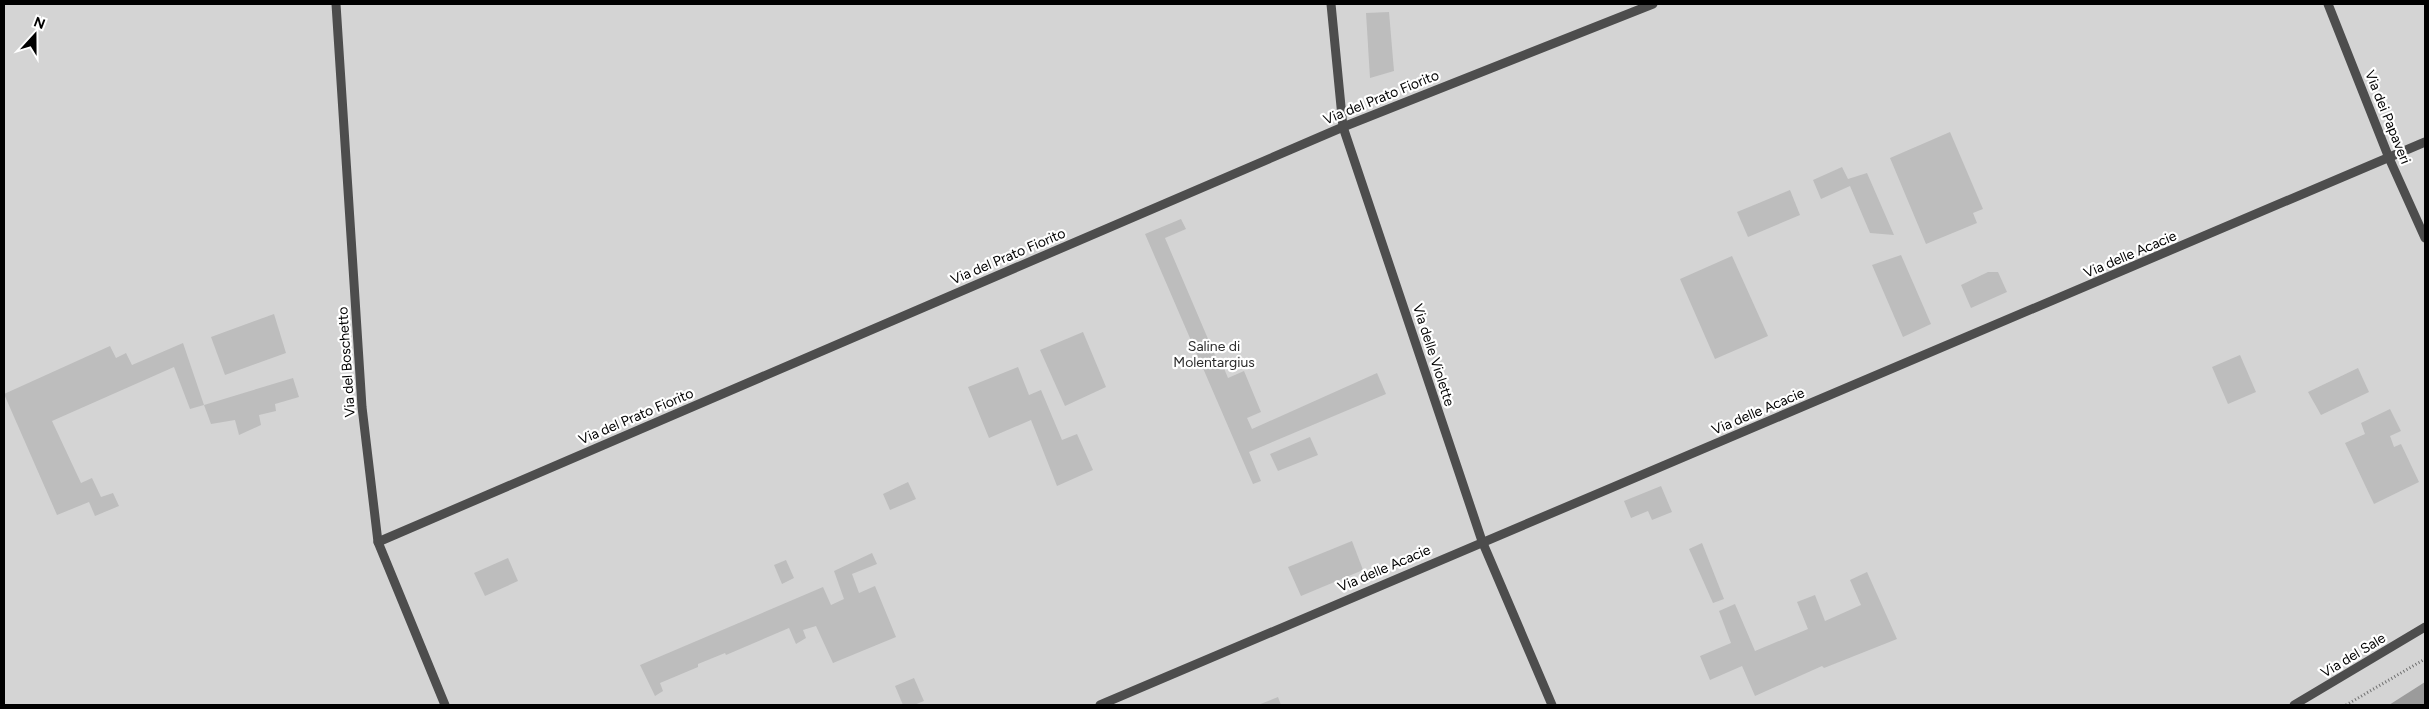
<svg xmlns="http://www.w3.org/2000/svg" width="2429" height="709" viewBox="0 0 2429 709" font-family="Figtree,sans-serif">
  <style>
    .green { fill: #d4d4d4 }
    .water { fill: #9b9b9b }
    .building { fill: #bdbdbd }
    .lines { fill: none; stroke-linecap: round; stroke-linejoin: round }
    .path { stroke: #6f6f6f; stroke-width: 3; stroke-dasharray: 1 2.5; stroke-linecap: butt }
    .minor { stroke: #4d4d4d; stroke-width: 9 }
    .labels { text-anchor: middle; stroke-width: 4.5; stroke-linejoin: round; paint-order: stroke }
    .street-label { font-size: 14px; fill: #000; stroke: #fff }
    .park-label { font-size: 14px; fill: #2b2b2b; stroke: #fff }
  </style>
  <rect width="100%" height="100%" fill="#fff"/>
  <rect class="green" x="4" y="4" width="2421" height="701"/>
  <path class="water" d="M2425 682V705H2389Z"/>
  <g class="building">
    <path d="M1389 12 1394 71 1370 78 1366 13Z"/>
    <path d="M1950 132 1983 209 1973 213 1977 223 1926 244 1890 158Z"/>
    <path d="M1842 167 1848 179 1867 173 1894 235 1870 233 1850 186 1821 199 1813 180Z"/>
    <path d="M1790 190 1800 215 1748 237 1737 212Z"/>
    <path d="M1181 219 1186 229 1165 238 1220 367 1223 366 1228 378 1244 371 1261 412 1247 418 1252 429 1377 373 1386 394 1249 452 1261 481 1253 484 1145 234Z"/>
    <path d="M1901 255 1931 324 1903 337 1872 265Z"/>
    <path d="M1732 256 1768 336 1715 359 1680 279Z"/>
    <path d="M1988 272H1998L2007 292 1971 308 1961 285Z"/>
    <path d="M274 314 286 353 225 375 211 337Z"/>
    <path d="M1083 332 1106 387 1065 406 1040 350Z"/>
    <path d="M183 343 204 405 293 378 299 397 275 404 276 411 259 415 261 425 239 435 235 420 211 424 204 405 190 409 174 367 52 421 81 483 92 478 101 497 113 493 119 506 95 516 89 502 57 515 4 394 110 346 116 358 126 353 132 365Z"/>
    <path d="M2240 355 2256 392 2228 404 2212 367Z"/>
    <path d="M1018 367 1029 395 1041 390 1062 440 1077 434 1093 470 1057 486 1031 420 989 438 968 387Z"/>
    <path d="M2358 368 2369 392 2321 415 2308 392Z"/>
    <path d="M2390 409 2401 431 2390 436 2394 447 2401 444 2419 482 2374 504 2345 443 2365 434 2361 423Z"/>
    <path d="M1310 437 1318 455 1278 471 1270 454Z"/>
    <path d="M908 482 916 499 890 510 883 494Z"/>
    <path d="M1661 486 1672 512 1652 520 1648 511 1631 518 1624 501Z"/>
    <path d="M1352 541 1363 570 1301 596 1288 567Z"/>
    <path d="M1702 543 1724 599 1713 603 1689 549Z"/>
    <path d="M872 553 877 564 852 574 859 593 875 586 896 637 833 663 816 626 803 630 806 638 796 644 789 628 726 655 725 653 698 664V667L660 683 663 691 655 696 640 665 823 587 831 605 844 599 834 571Z"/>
    <path d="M508 558 518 581 485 596 474 573Z"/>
    <path d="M786 560 794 578 782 584 774 565Z"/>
    <path d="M1867 572 1897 639 1824 668 1822 666 1755 696 1742 666 1710 680 1700 656 1731 643 1719 611 1735 604 1755 651 1808 629 1797 602 1815 595 1825 621 1861 605 1850 580Z"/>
    <path d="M914 678 924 701 914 705H903L895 686Z"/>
    <path d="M1278 697 1281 705H1258Z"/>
  </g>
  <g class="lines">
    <path class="path" d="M2346 705 2425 659"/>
    <g class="minor">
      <path d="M336 4 362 407 378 542 445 705"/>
      <path d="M1331 4 1343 127 1482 541 1552 705"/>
      <path d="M2328 4 2389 158 2425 238"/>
      <path d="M378 542 1343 127 1653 4"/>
      <path d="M1100 705C1541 516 1985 332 2425 142"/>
      <path d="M2294 705 2425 627"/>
    </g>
  </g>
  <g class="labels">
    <g class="street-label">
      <text transform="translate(1381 97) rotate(-22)" y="5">Via del Prato Fiorito</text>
      <text transform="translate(2388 117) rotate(68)" y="5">Via dei Papaveri</text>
      <text transform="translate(2130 254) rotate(-23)" y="5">Via delle Acacie</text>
      <text transform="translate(1008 256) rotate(-23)" y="5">Via del Prato Fiorito</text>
      <text transform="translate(1434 355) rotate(72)" y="5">Via delle Violette</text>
      <text transform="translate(346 362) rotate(-94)" y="5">Via del Boschetto</text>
      <text transform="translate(1758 411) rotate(-23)" y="5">Via delle Acacie</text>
      <text transform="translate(636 416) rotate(-23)" y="5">Via del Prato Fiorito</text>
      <text transform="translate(1384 568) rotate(-23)" y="5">Via delle Acacie</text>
      <text transform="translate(2353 655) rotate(-31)" y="5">Via del Sale</text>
    </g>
    <g class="park-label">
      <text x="1214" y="351">Saline di<tspan x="1214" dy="16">Molentargius</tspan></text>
    </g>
  </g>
  <rect width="2429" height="709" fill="none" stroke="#000000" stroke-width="10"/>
  <g transform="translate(35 35) rotate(21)" stroke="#ffffff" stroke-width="4" paint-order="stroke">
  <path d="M0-4L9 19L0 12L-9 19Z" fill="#000000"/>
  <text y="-8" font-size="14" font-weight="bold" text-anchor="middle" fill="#000000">N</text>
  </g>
</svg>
